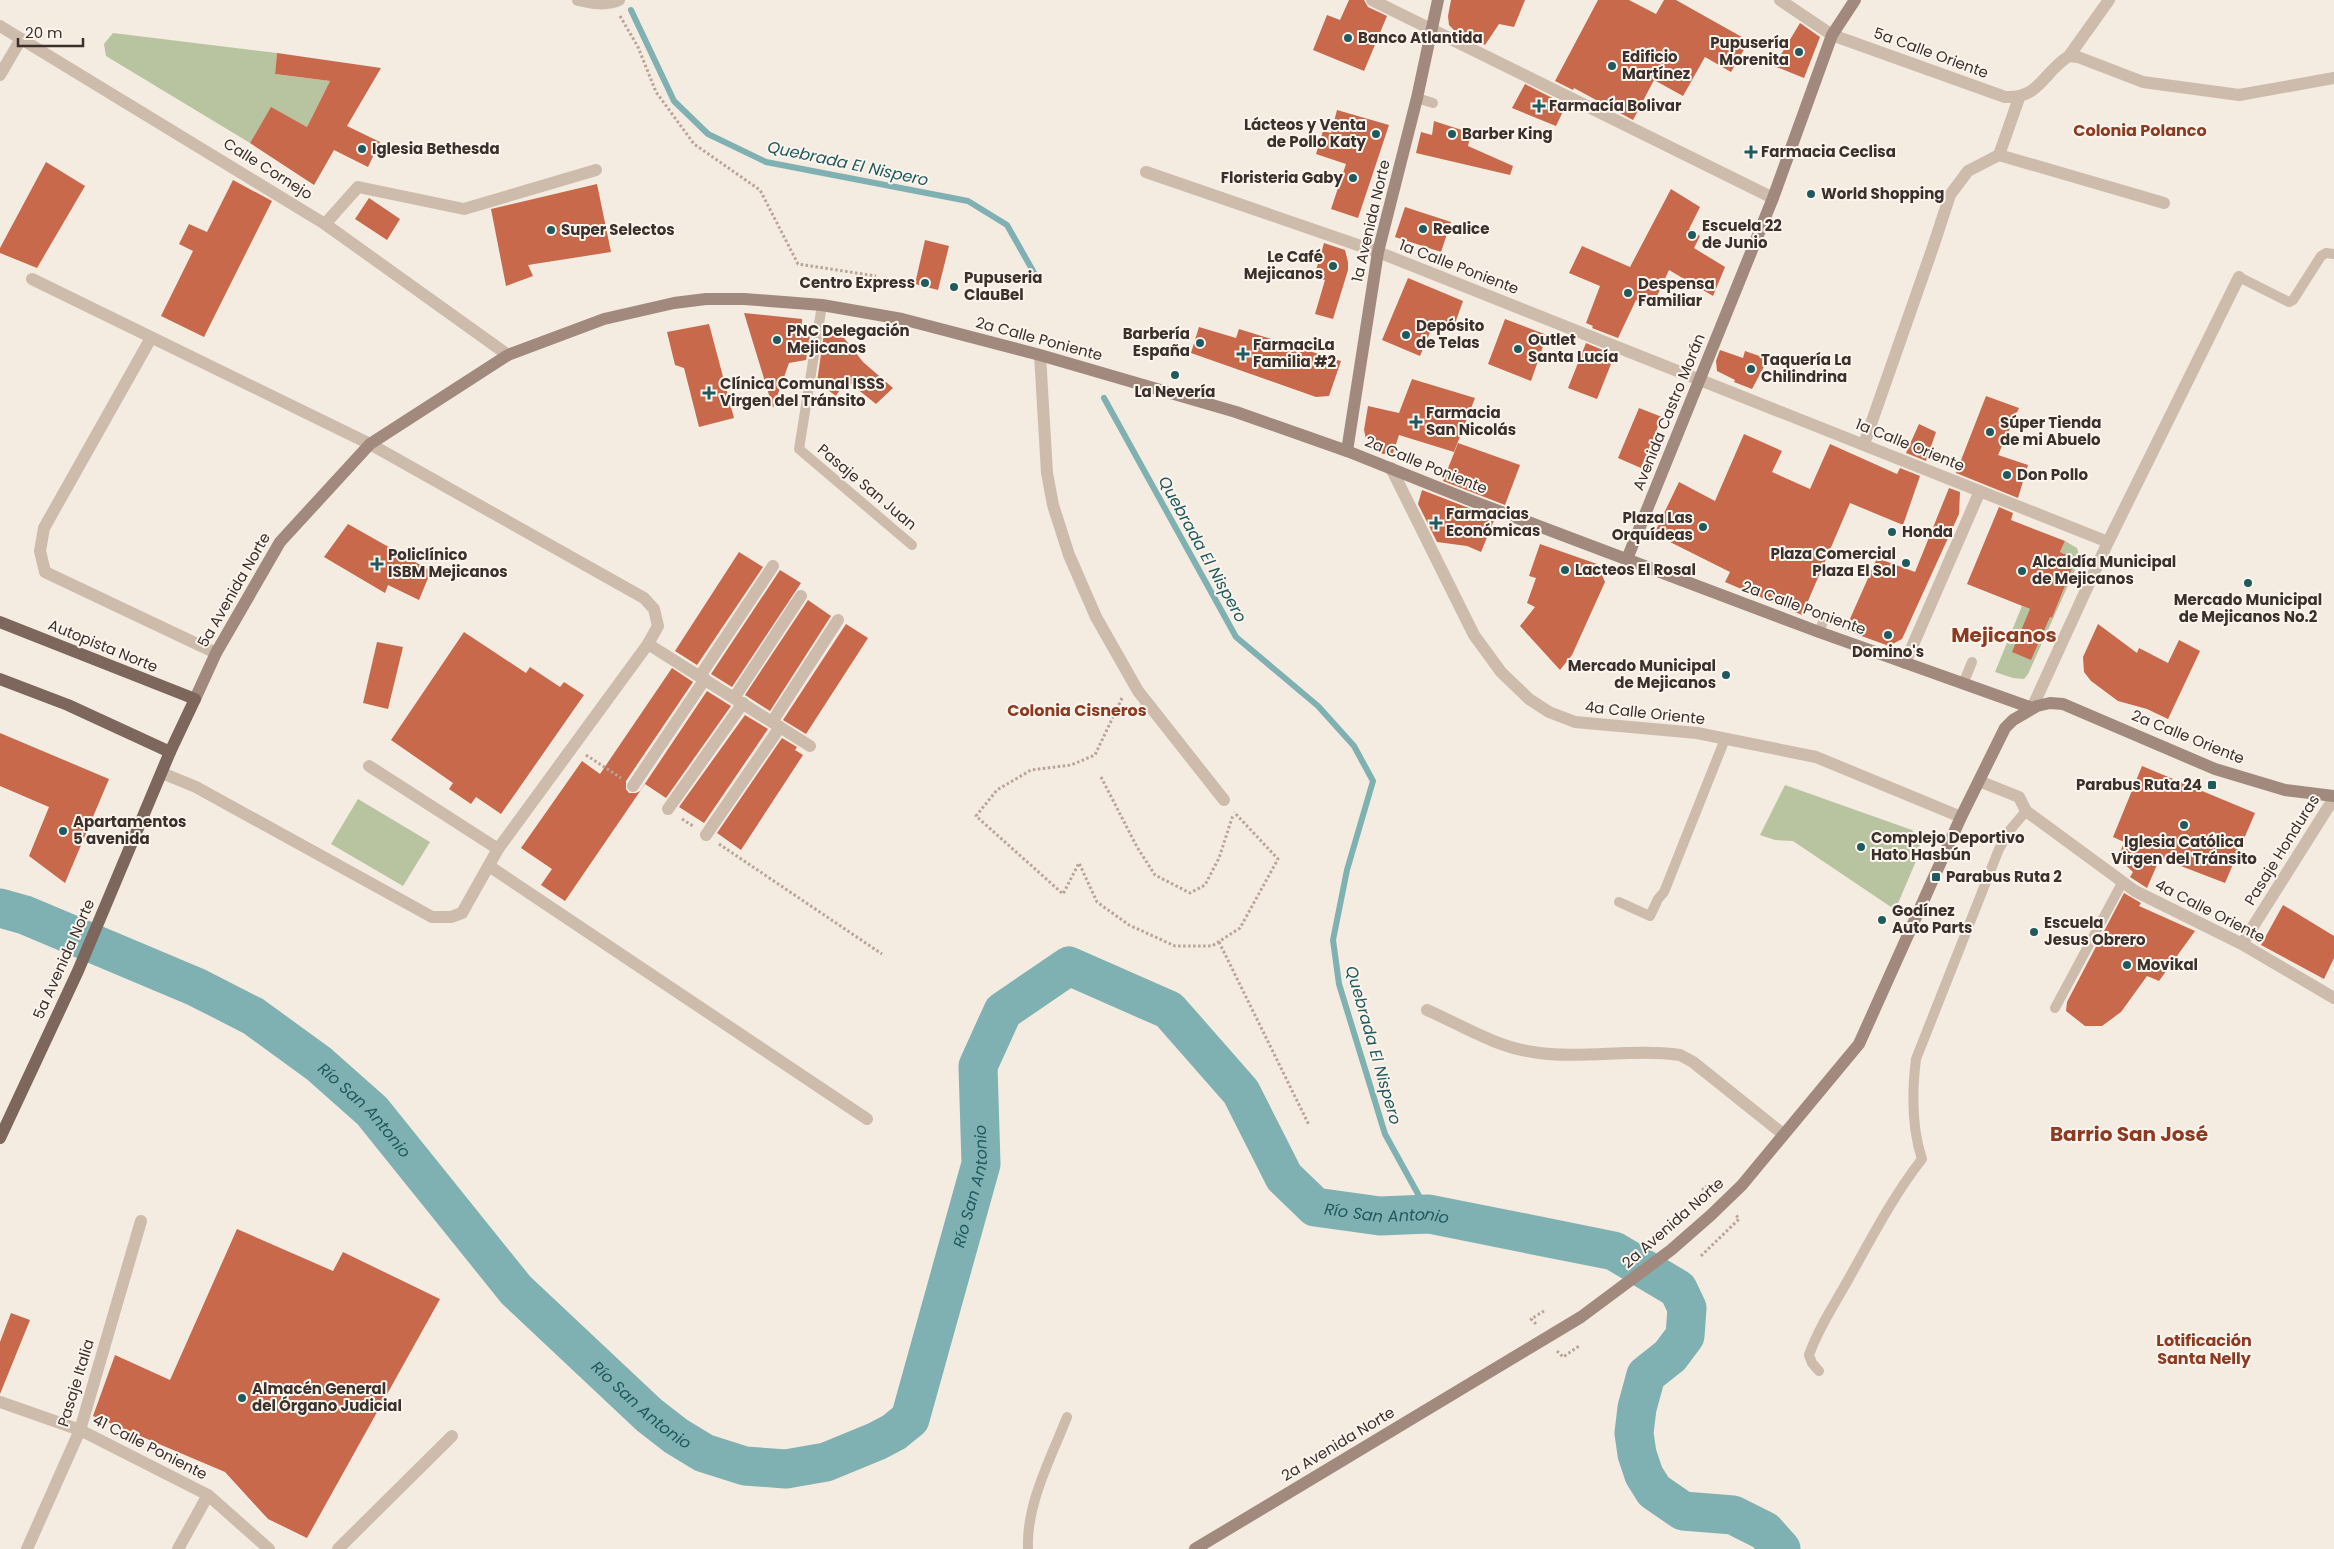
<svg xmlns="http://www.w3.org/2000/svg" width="2334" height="1549" viewBox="0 0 2334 1549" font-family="Poppins,sans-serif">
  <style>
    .green { fill: #b8c4a0 }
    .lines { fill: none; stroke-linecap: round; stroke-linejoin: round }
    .stream { stroke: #7fb0b2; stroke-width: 6 }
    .river { stroke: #7fb0b2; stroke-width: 39 }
    .building { fill: #c8694b }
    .path { stroke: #b9a596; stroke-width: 3; stroke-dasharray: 2.5 2.5; stroke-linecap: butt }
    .service { stroke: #cdbbac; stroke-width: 10 }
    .pedestrian { stroke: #cdbbac; stroke-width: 12 }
    .minor { stroke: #cdbbac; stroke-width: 12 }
    .tertiary { stroke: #cdbbac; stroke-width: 12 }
    .secondary { stroke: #a18a7d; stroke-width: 12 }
    .primary { stroke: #7d675c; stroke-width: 12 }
    .poi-dot { fill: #1f5a5e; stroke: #fbf5ee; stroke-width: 2 }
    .labels { text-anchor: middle; stroke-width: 4; stroke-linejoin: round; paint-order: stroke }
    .poi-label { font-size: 15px; font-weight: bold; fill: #3b302b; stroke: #fbf5ee; text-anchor: start }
    .street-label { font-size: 15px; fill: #3b302b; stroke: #fbf5ee }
    .neighbourhood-label { font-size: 16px; font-weight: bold; fill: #8c3b22; stroke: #fbf5ee }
    .water-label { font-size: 16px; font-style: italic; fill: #1f5a5e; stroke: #fbf5ee }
    .district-label { font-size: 20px; font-weight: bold; fill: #8c3b22; stroke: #fbf5ee }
  </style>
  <rect width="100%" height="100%" fill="#f4ebe1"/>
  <g class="green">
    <path d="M113 33 277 53 275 74 330 81 307 127 271 108 250 143 106 56 104 44Z"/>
    <path d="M2065 541 2077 548 2080 559 2028 674 2024 679 2013 678 1995 672 2022 606 2052 618 2076 559 2060 552Z"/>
    <path d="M1785 785 1912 830 1920 840 1919 854 1896 908 1891 907 1793 841 1775 840 1760 835Z"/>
    <path d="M358 799 430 842 403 886 331 844Z"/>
  </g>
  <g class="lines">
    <g class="stream">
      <path d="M631 10 674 101 708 134 766 162 968 201 1007 225 1037 278"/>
      <path d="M1104 398 1236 637 1318 706 1354 746 1373 781 1347 870 1333 940 1339 984 1385 1134 1429 1214"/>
    </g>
    <path class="river" id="s1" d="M0 908 25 915 196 987 253 1016 319 1064 372 1111 516 1290 649 1415 676 1436 704 1453 745 1466 786 1469 826 1462 877 1441 894 1432 910 1419 981 1164 978 1066 1003 1011 1069 966 1169 1010 1241 1092 1284 1177 1315 1207 1380 1216 1429 1214 1614 1251 1678 1289 1687 1308 1685 1336 1670 1356 1646 1375 1637 1408 1634 1433 1637 1454 1644 1475 1654 1491 1683 1511 1733 1515 1765 1531 1781 1549"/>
  </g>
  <g class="building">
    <path d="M1349 0H1364L1368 7 1387 16 1364 71 1313 50 1327 15 1340 20Z"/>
    <path d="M1451 0H1525L1514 27 1499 24 1485 45 1454 30 1449 25 1448 16Z"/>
    <path d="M1598 0H1629L1656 14 1664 0H1676L1749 41 1731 72 1705 57 1683 96 1654 80 1633 120 1574 88 1573 90 1555 81Z"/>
    <path d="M1800 23 1820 37 1804 78 1774 66Z"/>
    <path d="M277 53 381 68 347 126 380 142 368 167 334 150 314 185 250 143 271 107 307 127 330 81 275 74Z"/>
    <path d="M1525 84 1566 105 1556 126 1512 108Z"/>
    <path d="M1337 110 1389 125 1358 218 1331 209 1346 164 1316 154 1323 131 1331 133Z"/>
    <path d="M1434 121 1471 133 1468 146 1513 166 1510 175 1416 153 1421 132 1432 135Z"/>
    <path d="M46 162 85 186 37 268 0 253V248Z"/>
    <path d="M233 180 272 201 204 337 161 316 193 251 179 244 189 224 207 232Z"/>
    <path d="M597 184 611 252 528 265 533 276 506 286 491 209Z"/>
    <path d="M1671 189 1700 207 1689 229 1700 236 1694 248 1725 267 1713 296 1669 270 1652 307 1636 300 1618 338 1592 328 1593 326 1586 323 1600 286 1569 273 1582 246 1630 267Z"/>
    <path d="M369 198 400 219 387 240 355 219Z"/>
    <path d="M1405 207 1451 222 1441 252 1395 237Z"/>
    <path d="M925 240 949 246 938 290 915 284Z"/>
    <path d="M1324 243 1345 250 1348 262V270L1333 319 1315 314 1325 280 1314 277Z"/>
    <path d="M1408 278 1463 301 1453 329 1435 321 1420 356 1382 340Z"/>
    <path d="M744 313 802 319V328L811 330 806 360 789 363 773 408Z"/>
    <path d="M1505 319 1547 335 1531 381 1488 364Z"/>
    <path d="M709 324 734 418 699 427 684 368 675 365 667 332Z"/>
    <path d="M1199 327 1236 338 1239 329 1341 361 1329 396 1316 397 1191 353Z"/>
    <path d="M824 333 844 338 863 362 893 388 876 404 846 380 836 396 817 382Z"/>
    <path d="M1586 343 1610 353 1608 357 1613 359 1597 399 1568 388Z"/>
    <path d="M1720 350 1743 358 1745 351 1768 359 1752 389 1734 382 1735 380 1717 371 1716 361Z"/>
    <path d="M1412 379 1475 398 1454 452 1399 435 1393 453 1383 454 1373 449 1366 439 1364 430 1368 406 1399 413Z"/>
    <path d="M1986 396 2019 408 1998 455 2028 465 2018 498 1956 473Z"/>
    <path d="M1639 408 1662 417 1641 468 1618 458Z"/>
    <path d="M1919 424 1936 432 1926 461 1906 453Z"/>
    <path d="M1744 434 1782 451 1772 472 1810 489 1830 444 1897 474 1900 468 1920 476 1903 525 1850 503 1802 615 1725 582 1730 572 1654 534 1679 482 1715 501Z"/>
    <path d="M1458 443 1520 465 1505 505 1443 481Z"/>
    <path d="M1949 488 1960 492 1959 514 1902 639 1889 646 1845 630 1877 558 1915 572Z"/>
    <path d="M1422 490 1495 518 1481 552 1467 546 1437 542 1418 504Z"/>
    <path d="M1999 507 2013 513 2011 520 2065 541 2060 552 2076 559 2052 618 2050 617 2031 660 2012 652 2030 609 1967 584Z"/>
    <path d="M348 524 431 571 419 600 388 585 385 593 324 557Z"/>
    <path d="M1540 544 1597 564 1605 582 1572 655 1560 670 1520 626 1535 607 1527 603 1536 578 1529 576Z"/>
    <path d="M739 552 763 567 697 665 675 651Z"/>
    <path d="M780 570 801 583 732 687 711 674Z"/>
    <path d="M808 600 831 616 770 711 745 695Z"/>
    <path d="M846 624 868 638 806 734 783 720Z"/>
    <path d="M2098 624 2137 653 2139 648 2168 663 2179 640 2200 651 2168 719 2147 709 2118 701 2091 681 2084 672 2083 657Z"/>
    <path d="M464 632 526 673 530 667 560 687 564 682 584 695 501 814 476 797 471 804 449 789 453 783 391 740Z"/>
    <path d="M377 642 403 647 388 709 363 703Z"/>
    <path d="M672 668 693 682 626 781V789L629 793H636L640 791 707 691 731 706 666 798 645 784 565 901 541 885 552 869 521 848 582 761 600 774Z"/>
    <path d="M745 715 768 729 704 823 679 807Z"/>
    <path d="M0 733 109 779 65 883 29 856 49 807 0 786Z"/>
    <path d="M782 738 797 747 795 750 803 755 741 850 717 833Z"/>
    <path d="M2142 766 2255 813 2225 883 2160 858 2147 888 2130 877 2133 872 2118 858 2124 842 2113 837Z"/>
    <path d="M2124 893 2141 903 2139 906 2195 931 2159 981 2147 976 2121 1012 2102 1026H2085L2066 1011 2067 1002Z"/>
    <path d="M2283 905 2334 936V958L2324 979 2261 945Z"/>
    <path d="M237 1229 333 1271 343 1252 440 1299 307 1538 268 1519 225 1472 93 1416 115 1355 170 1380Z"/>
    <path d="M11 1313 30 1320 0 1394V1342Z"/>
  </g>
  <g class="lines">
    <g class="path">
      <path d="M620 16 638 47 656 92 694 144 760 190 798 264 876 276"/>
      <path d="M1122 698 1095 755 1071 765 1031 770 997 790 976 816 1063 894 1079 863 1097 902 1129 925 1175 946H1212L1240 928 1278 859 1234 812"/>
      <path d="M586 755 621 778"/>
      <path d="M1101 777 1137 847 1155 875 1190 893 1205 885 1219 858 1233 815"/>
      <path d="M682 819 693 826"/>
      <path d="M719 844 882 954"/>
      <path d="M1219 942 1309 1125"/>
      <path d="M1702 1190 1707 1186 1712 1191"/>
      <path d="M1701 1256 1739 1219 1736 1215"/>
      <path d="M1536 1324 1531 1319 1544 1311"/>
      <path d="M1557 1351 1563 1357 1579 1346"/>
    </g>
    <g class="service">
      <path d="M1417 98 1433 103"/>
      <path d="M2239 277 2289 302 2293 300 2321 256 2326 253 2334 254"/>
      <path d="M822 305 799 449 912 545"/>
      <path d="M1819 632 1823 622"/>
      <path d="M1963 684 1972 662"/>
      <path d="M1619 902 1650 916 1658 899 1664 892 1725 739"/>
      <path d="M2055 1008 2122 883"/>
      <path d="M1819 1371 1812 1363 1809 1355C1818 1329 1834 1305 1848 1280 1871 1239 1893 1196 1922 1159 1912 1129 1912 1091 1916 1059L1999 849 2010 830 2026 811"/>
      <path d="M1028 1549C1026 1504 1051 1458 1067 1417"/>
    </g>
    <g class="pedestrian">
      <path d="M325 224 358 187 464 209 596 170"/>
      <path d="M648 644 810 746"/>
      <path d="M1905 663 1980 491"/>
      <path d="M700 676 773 566"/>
      <path d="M734 698 801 596"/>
      <path d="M772 722 838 620"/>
      <path d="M633 786 705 679"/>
      <path d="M668 809 743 703"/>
      <path d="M706 835 780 727"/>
    </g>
    <g class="minor">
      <path d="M578 0C591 3 607 6 619 0"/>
      <path d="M0 26 325 224 508 355"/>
      <path d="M1832 35 2005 97C2040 99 2043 72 2069 56L2078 57 2143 82 2239 95 2334 78"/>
      <path d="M2069 56 2109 0"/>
      <path d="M0 75 21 39"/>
      <path d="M1999 155 2164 203"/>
      <path d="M1146 172 1378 252"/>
      <path d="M32 279 370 444 644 598 654 609 658 626 648 644 498 849 462 913 451 917H432L196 787 162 773"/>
      <path d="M151 338 44 528 40 551 45 572 216 653"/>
      <path d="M1040 355 1047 473 1053 505 1069 555 1096 617 1138 691 1224 800"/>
      <path d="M1864 444 1933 247 1950 195 1968 171 1999 155 2019 98"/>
      <path d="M1391 468 1474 635 1501 672 1529 699 1549 712 1575 722 1697 733 1816 757 1961 817"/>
      <path d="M2108 542 2239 277"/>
      <path d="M369 766 498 849"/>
      <path d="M1979 781 2019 797 2026 811 2135 891 2242 944 2334 998"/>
      <path d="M489 866 867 1119"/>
      <path d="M2242 944 2334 798"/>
      <path d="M1427 1010C1461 1025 1496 1047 1533 1052 1581 1060 1632 1048 1680 1055L1693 1062 1783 1134"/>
      <path d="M0 1402 80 1430 208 1495 269 1549"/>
      <path d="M27 1549 80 1430 141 1221"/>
      <path d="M178 1549 208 1495"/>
      <path d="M338 1549 452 1436"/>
    </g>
    <g class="tertiary">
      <path d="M1372 0 1773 198"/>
      <path d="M1780 0 1832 35"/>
      <path d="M1378 252 2108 542 2032 708"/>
    </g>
    <g class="secondary">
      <path d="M1347 451 1378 252 1417 98 1438 0"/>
      <path d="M1627 559 1773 198 1832 35 1855 0"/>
      <path d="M195 699 216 653 280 542 370 444 508 355 604 319 674 303 706 299H744L822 305 902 319 1040 355 1236 412 1347 451 1467 499 1819 632 2032 708"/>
      <path d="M1195 1549 1581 1317 1671 1250 1711 1215 1742 1185 1859 1044 1961 817 2005 728 2013 720 2037 706 2050 703 2063 704 2215 769 2285 790 2334 796"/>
    </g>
    <g class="primary">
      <path d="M0 622 195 699 170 752 78 971 0 1138"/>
      <path d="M0 679 68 705 170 752"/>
    </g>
  </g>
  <g class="poi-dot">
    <circle cx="1348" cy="38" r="5"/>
    <circle cx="1799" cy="52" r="5"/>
    <circle cx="1612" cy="66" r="5"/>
    <path d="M1536.5 98.5h5v5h5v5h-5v5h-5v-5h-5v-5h5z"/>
    <circle cx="1376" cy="134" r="5"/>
    <circle cx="1452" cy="134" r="5"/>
    <circle cx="362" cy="149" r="5"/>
    <path d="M1748.5 144.5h5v5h5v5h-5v5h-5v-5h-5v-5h5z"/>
    <circle cx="1353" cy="178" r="5"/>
    <circle cx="1811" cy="194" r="5"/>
    <circle cx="1423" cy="229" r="5"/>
    <circle cx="551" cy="230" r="5"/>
    <circle cx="1692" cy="235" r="5"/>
    <circle cx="1333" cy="266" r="5"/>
    <circle cx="925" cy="283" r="5"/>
    <circle cx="954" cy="287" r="5"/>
    <circle cx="1628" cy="293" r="5"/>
    <circle cx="1406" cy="335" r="5"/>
    <circle cx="777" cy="340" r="5"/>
    <circle cx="1200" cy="343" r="5"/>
    <circle cx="1518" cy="349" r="5"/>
    <path d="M1240.5 346.5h5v5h5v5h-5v5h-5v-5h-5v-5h5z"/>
    <circle cx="1751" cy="369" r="5"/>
    <circle cx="1175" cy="375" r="5"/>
    <path d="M706.5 385.5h5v5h5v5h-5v5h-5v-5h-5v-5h5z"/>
    <path d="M1413.5 414.5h5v5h5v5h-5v5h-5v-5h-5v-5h5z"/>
    <circle cx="1990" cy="432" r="5"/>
    <circle cx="2007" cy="475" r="5"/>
    <path d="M1433.5 515.5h5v5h5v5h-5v5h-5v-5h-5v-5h5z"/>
    <circle cx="1703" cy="527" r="5"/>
    <circle cx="1892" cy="532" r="5"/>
    <circle cx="1906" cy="563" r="5"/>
    <path d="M374.5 556.5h5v5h5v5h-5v5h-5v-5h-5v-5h5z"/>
    <circle cx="1565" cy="570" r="5"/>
    <circle cx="2022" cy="571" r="5"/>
    <circle cx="2248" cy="583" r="5"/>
    <circle cx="1888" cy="635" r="5"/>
    <circle cx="1726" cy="675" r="5"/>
    <rect x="2207" y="780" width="10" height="10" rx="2.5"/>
    <circle cx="2184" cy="825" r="5"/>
    <circle cx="63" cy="831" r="5"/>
    <circle cx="1861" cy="847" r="5"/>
    <rect x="1931" y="872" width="10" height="10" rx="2.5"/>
    <circle cx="1882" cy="920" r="5"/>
    <circle cx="2034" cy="932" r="5"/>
    <circle cx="2127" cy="965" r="5"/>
    <circle cx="242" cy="1398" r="5"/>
  </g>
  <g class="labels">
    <g class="poi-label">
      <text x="1358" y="43">Banco Atlantida</text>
      <text x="1789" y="48" text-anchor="end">Pupusería<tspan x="1789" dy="17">Morenita</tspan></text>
      <text x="1622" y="62">Edificio<tspan x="1622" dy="17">Martínez</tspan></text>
      <text x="1549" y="111">Farmacía Bolivar</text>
      <text x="1366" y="130" text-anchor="end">Lácteos y Venta<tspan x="1366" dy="17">de Pollo Katy</tspan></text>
      <text x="1462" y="139">Barber King</text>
      <text x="372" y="154">Iglesia Bethesda</text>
      <text x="1761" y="157">Farmacia Ceclisa</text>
      <text x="1343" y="183" text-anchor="end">Floristeria Gaby</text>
      <text x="1821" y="199">World Shopping</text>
      <text x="1702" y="231">Escuela 22<tspan x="1702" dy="17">de Junio</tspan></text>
      <text x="1433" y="234">Realice</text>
      <text x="561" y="235">Super Selectos</text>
      <text x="1323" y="262" text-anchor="end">Le Café<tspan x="1323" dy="17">Mejicanos</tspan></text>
      <text x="964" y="283">Pupuseria<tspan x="964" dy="17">ClauBel</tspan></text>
      <text x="915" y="288" text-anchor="end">Centro Express</text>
      <text x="1638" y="289">Despensa<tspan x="1638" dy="17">Familiar</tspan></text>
      <text x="1416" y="331">Depósito<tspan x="1416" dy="17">de Telas</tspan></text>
      <text x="787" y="336">PNC Delegación<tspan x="787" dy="17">Mejicanos</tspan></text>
      <text x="1190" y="339" text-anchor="end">Barbería<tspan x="1190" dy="17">España</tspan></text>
      <text x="1528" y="345">Outlet<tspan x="1528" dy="17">Santa Lucía</tspan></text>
      <text x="1253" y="350">FarmaciLa<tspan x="1253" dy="17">Familia #2</tspan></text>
      <text x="1761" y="365">Taquería La<tspan x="1761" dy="17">Chilindrina</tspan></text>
      <text x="720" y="389">Clínica Comunal ISSS<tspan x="720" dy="17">Virgen del Tránsito</tspan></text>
      <text x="1175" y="397" text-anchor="middle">La Nevería</text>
      <text x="1426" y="418">Farmacia<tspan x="1426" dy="17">San Nicolás</tspan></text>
      <text x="2000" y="428">Súper Tienda<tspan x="2000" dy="17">de mi Abuelo</tspan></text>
      <text x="2017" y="480">Don Pollo</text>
      <text x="1446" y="519">Farmacias<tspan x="1446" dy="17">Económicas</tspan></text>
      <text x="1693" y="523" text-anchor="end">Plaza Las<tspan x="1693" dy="17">Orquídeas</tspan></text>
      <text x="1902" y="537">Honda</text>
      <text x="1896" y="559" text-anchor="end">Plaza Comercial<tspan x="1896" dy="17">Plaza El Sol</tspan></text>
      <text x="388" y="560">Policlínico<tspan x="388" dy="17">ISBM Mejicanos</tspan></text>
      <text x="2032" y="567">Alcaldía Municipal<tspan x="2032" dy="17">de Mejicanos</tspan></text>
      <text x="1575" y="575">Lacteos El Rosal</text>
      <text x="2248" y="605" text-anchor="middle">Mercado Municipal<tspan x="2248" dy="17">de Mejicanos No.2</tspan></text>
      <text x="1888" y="657" text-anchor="middle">Domino's</text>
      <text x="1716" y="671" text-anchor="end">Mercado Municipal<tspan x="1716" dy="17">de Mejicanos</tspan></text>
      <text x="2202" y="790" text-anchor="end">Parabus Ruta 24</text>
      <text x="73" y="827">Apartamentos<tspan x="73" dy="17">5 avenida</tspan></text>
      <text x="1871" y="843">Complejo Deportivo<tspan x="1871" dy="17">Hato Hasbún</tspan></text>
      <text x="2184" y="847" text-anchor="middle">Iglesia Católica<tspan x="2184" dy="17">Virgen del Tránsito</tspan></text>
      <text x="1946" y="882">Parabus Ruta 2</text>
      <text x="1892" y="916">Godínez<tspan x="1892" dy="17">Auto Parts</tspan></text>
      <text x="2044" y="928">Escuela<tspan x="2044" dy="17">Jesus Obrero</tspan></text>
      <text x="2137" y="970">Movikal</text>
      <text x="252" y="1394">Almacén General<tspan x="252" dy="17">del Órgano Judicial</tspan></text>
    </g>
    <g class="street-label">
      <text transform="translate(1931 53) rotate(20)" y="5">5a Calle Oriente</text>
      <text transform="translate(268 169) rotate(32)" y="5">Calle Cornejo</text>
      <text transform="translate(1371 221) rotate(-77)" y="5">1a Avenida Norte</text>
      <text transform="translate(1459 267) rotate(21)" y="5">1a Calle Poniente</text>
      <text transform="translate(1039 339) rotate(15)" y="5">2a Calle Poniente</text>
      <text transform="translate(1669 412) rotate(-68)" y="5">Avenida Castro Morán</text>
      <text transform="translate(1910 445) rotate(22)" y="5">1a Calle Oriente</text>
      <text transform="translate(1426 465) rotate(22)" y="5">2a Calle Poniente</text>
      <text transform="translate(867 487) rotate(40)" y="5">Pasaje San Juan</text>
      <text transform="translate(234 590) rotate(-60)" y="5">5a Avenida Norte</text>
      <text transform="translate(1804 608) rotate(20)" y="5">2a Calle Poniente</text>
      <text transform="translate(103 646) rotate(22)" y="5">Autopista Norte</text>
      <text transform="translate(1645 713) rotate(6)" y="5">4a Calle Oriente</text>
      <text transform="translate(2188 737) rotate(22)" y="5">2a Calle Oriente</text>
      <text transform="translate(2282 850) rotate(-58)" y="5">Pasaje Honduras</text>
      <text transform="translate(2210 911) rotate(27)" y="5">4a Calle Oriente</text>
      <text transform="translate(64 959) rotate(-66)" y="5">5a Avenida Norte</text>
      <text transform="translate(1673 1223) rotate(-41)" y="5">2a Avenida Norte</text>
      <text transform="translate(76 1383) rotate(-73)" y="5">Pasaje Italia</text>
      <text transform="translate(1338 1444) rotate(-31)" y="5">2a Avenida Norte</text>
      <text transform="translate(150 1447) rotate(27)" y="5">41 Calle Poniente</text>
    </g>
    <g class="neighbourhood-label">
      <text x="2140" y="136">Colonia Polanco</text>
      <text x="1077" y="716">Colonia Cisneros</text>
      <text x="2204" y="1346">Lotificación<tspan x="2204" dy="18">Santa Nelly</tspan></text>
    </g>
    <g class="water-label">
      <text transform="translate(848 163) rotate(12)" y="6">Quebrada El Nispero</text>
      <text transform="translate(1203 549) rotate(61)" y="6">Quebrada El Nispero</text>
      <text transform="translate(1374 1045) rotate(74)" y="6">Quebrada El Nispero</text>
      <text dy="6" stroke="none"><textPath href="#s1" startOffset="422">Río San Antonio</textPath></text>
      <text dy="6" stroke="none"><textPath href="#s1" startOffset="1368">Río San Antonio</textPath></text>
      <text dy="6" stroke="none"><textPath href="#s1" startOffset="2059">Río San Antonio</textPath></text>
      <text dy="6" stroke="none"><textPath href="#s1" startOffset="828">Río San Antonio</textPath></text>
    </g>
    <g class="district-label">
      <text x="2004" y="642">Mejicanos</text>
      <text x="2129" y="1141">Barrio San José</text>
    </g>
  </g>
  <path d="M18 38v8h65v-8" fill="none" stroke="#3b302b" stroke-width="2.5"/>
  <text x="25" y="38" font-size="15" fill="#3b302b" stroke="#fbf5ee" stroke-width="4" paint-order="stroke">20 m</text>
</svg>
